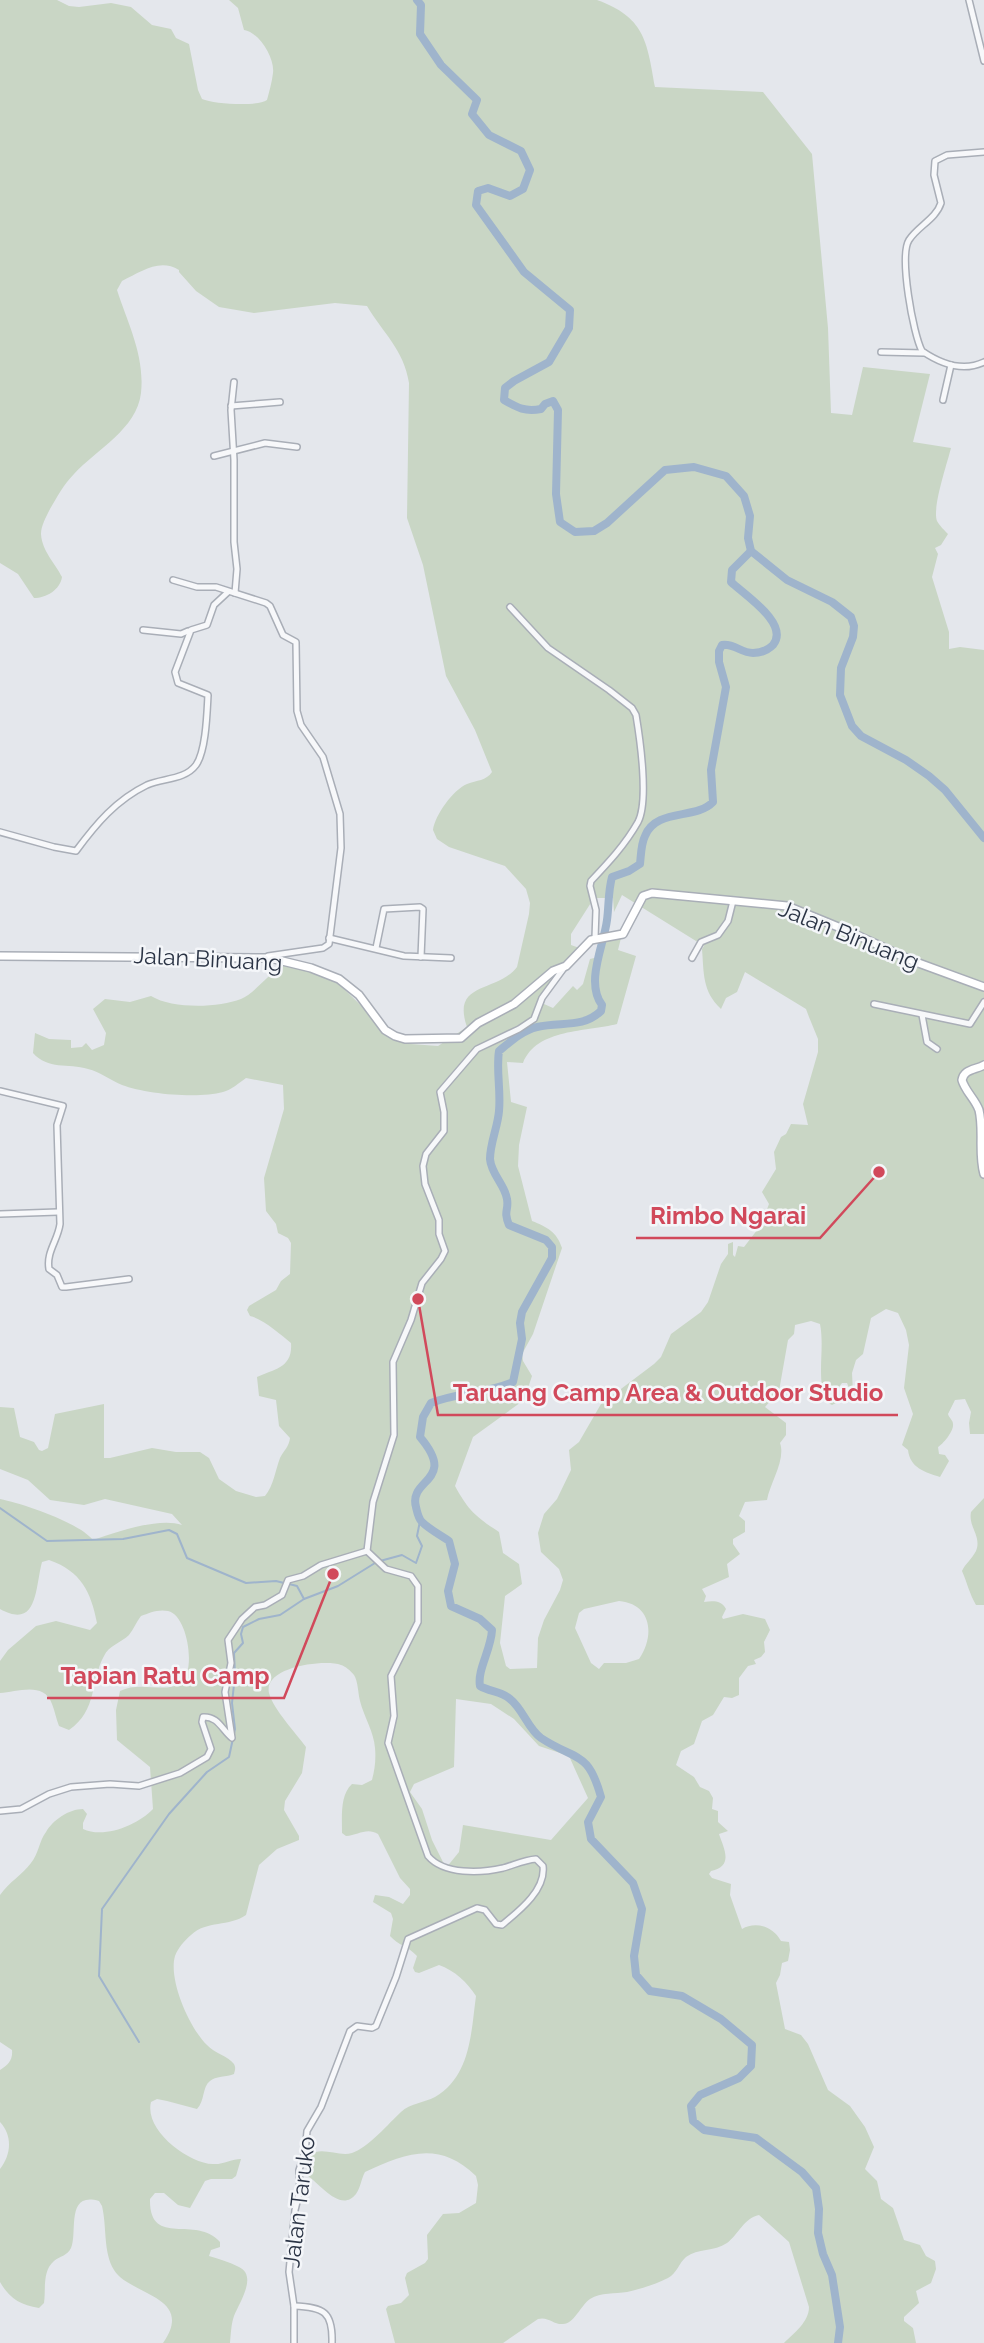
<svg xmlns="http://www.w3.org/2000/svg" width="984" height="2343" viewBox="0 0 984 2343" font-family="Raleway,sans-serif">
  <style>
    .green { fill: #c9d6c5; fill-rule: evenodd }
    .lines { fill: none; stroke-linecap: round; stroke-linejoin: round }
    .stream { stroke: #9fb4cc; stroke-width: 2 }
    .river { stroke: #9fb4cc; stroke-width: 8 }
    .street-casing { stroke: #a9aeb7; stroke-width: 8 }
    .secondary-casing { stroke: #a9aeb7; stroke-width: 10 }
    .street { stroke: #f7f8fa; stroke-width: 5 }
    .secondary { stroke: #fff; stroke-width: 7 }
    .labels { text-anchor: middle; stroke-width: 5; stroke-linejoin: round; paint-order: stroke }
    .street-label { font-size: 23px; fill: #2b3445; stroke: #f4f6f9 }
    .leader { fill: none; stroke: #d1495b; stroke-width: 2.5 }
    .callout-dot { fill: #d1495b; stroke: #f4f6f9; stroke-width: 2.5 }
    .callout-label { font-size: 24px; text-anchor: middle; font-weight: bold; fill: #d1495b; stroke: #f4f6f9; stroke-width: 5; stroke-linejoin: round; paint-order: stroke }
  </style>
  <rect width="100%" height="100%" fill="#e4e7ec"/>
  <g class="green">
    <path d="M0 0H57L69 6 79 7 111 3 131 7 152 25 171 29 176 38 189 44 198 90 202 99C214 104 256 107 267 100 269 92 272 82 273 73 275 58 259 32 244 30L238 8 229 0H597C644 17 647 40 655 87L763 92 812 154 828 328 831 413 852 415 863 367 930 374 913 442 951 448C947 464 932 508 937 521 939 525 945 531 948 534L941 545 935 548 938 554 932 577 949 632V649L960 647 984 650V1434H970L969 1423 971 1412 965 1399 955 1400 948 1414C949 1418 953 1420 953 1424 954 1431 943 1444 938 1447L939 1454 945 1455 949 1461 940 1477C925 1472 910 1468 908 1450L902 1445 913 1414 904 1388 909 1345 906 1330 898 1313 886 1309 871 1318 863 1354 856 1360 852 1373 853 1393 852 1395 847 1383H842L839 1387 836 1403 832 1405 826 1402C816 1377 825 1349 820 1324L811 1321 795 1325 794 1334 788 1340 779 1391 765 1407 786 1423V1435L780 1443C786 1460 770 1483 767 1500L745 1502 739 1516 745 1521V1532L733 1539V1544L740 1554 727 1564 729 1577 702 1589 706 1596 704 1602C713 1601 721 1600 726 1609L722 1617 723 1619 743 1614 765 1619 770 1630 764 1642 765 1652 761 1657 754 1660 756 1664 748 1666 739 1678V1695L732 1698 724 1697 713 1715 702 1721 694 1744 681 1751 676 1765 694 1777 700 1787 709 1791 713 1798 712 1809 718 1811V1822L728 1831 719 1834C724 1849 734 1866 711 1871L709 1874 712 1878 731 1884 730 1895 742 1929C755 1921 773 1926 781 1941L789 1942 790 1950 788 1961 782 1963 780 1975 776 1983 785 2029 801 2035 808 2044 828 2090 850 2106 865 2127 874 2147 865 2169 877 2181 881 2199 893 2208 904 2240 920 2245 926 2256 935 2261 936 2269 931 2283 916 2291 919 2303 904 2317V2321L913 2328 916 2343H784C794 2333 809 2322 809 2307L789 2242 759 2215C744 2218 738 2235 727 2243 714 2252 698 2248 686 2257 679 2263 677 2273 668 2278 656 2284 641 2289 627 2292 615 2294 601 2292 590 2299 581 2305 574 2324 563 2324 554 2325 548 2316 538 2319L503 2343H395L386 2309 388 2306 401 2303 409 2295 405 2278 407 2273 425 2263 428 2259 427 2235 443 2214 459 2213 476 2203 478 2185 476 2176C439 2140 406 2153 365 2172 361 2179 361 2187 356 2194 341 2213 321 2185 308 2176L310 2155C321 2146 339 2157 352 2153 368 2148 389 2123 401 2112 410 2103 424 2103 435 2097 471 2076 471 2032 476 1996 468 1983 454 1970 439 1965L419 1973 415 1972 413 1968 417 1956C409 1947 398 1945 390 1936L393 1919 391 1913 373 1902 375 1895 389 1897 403 1904 410 1895V1889L400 1878 378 1834C367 1827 358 1835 346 1836L342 1833C342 1816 340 1795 352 1784L362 1785 372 1780C375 1769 376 1759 375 1748 374 1732 364 1717 360 1701 358 1693 358 1681 354 1675 351 1671 345 1666 341 1665 324 1659 263 1667 269 1693 273 1709 296 1733 306 1747L302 1773 285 1801 284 1810 299 1836V1840L277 1849 259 1865 246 1915C229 1927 207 1920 191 1935 184 1941 178 1948 175 1956 168 1980 190 2029 207 2045 214 2053 228 2056 234 2064 236 2068 235 2070 234 2074 227 2077 215 2076 210 2081 202 2087 205 2101 197 2109L167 2101 157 2099 151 2102C144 2130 188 2163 213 2164 222 2165 232 2159 241 2159L236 2176 232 2179H211L205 2181 190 2208 178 2205 164 2193H155L150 2199C149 2249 196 2214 220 2242V2247L211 2250 209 2256C219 2259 229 2262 239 2267 258 2276 239 2303 234 2316 231 2325 231 2333 230 2343H163C196 2296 129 2295 114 2270 103 2252 107 2227 102 2206L99 2201C65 2191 78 2233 71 2248 67 2256 60 2256 54 2261 42 2271 46 2290 44 2303L39 2308C20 2305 9 2298 0 2282V2169C11 2155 13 2136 0 2122V2070C8 2065 13 2060 12 2050L0 2042V1895C9 1882 22 1875 31 1863 39 1853 39 1841 46 1832 53 1820 69 1809 83 1809L87 1814 83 1823V1829C104 1839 138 1825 153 1809L150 1767 117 1740 116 1710 120 1691C140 1681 163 1693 180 1684 197 1673 188 1615 168 1611 158 1609 149 1613 141 1616 136 1622 134 1629 129 1635 121 1643 109 1645 104 1656 90 1681 98 1710 69 1730L59 1726C56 1719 55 1711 52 1704 44 1681 17 1692 0 1693V1661L8 1650 36 1626 56 1621 90 1630 97 1623C91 1592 81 1571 49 1560L42 1562C35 1588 38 1630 0 1609V1499C24 1504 78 1522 93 1540 117 1532 159 1517 182 1525L172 1514 105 1499 84 1505 50 1500 28 1480 0 1469V1407L14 1408 20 1437 34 1442 39 1450 42 1451 48 1448 55 1414 104 1404V1458H110L152 1448 176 1452H200L209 1458 219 1479 236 1491 256 1497 265 1496C274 1485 275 1471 280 1458 284 1450 289 1447 290 1438L279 1426 276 1400 259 1396 257 1377C274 1369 293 1368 291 1343 281 1335 263 1319 250 1316L247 1310 249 1306 276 1290 281 1281 290 1274 291 1243 288 1238 278 1233 276 1224 266 1211 264 1178 284 1109 283 1085 246 1078C239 1083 231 1090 223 1092 198 1099 146 1094 122 1085 110 1080 100 1072 88 1069 68 1063 48 1070 33 1053L35 1033 49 1039 71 1040V1048L82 1047 86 1043 92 1050 104 1045 106 1033 93 1009 105 999 130 1002 151 996C172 1009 218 1008 241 999 253 994 271 973 282 964L307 970 339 984 387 1031 411 1044 438 1046 467 1027C451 981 497 993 517 967L529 914 530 903 526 889 505 866 449 847 437 839 433 830C435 815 453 790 467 784 477 780 486 781 492 772L475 730 446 676 423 565 407 518 409 383C404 350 383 333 367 306L335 303 254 313 219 307 196 291 179 272V270C159 258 141 272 122 281L117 290C128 324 145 356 141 393 137 429 96 450 74 474 64 484 57 497 50 509 46 517 41 526 41 534 42 551 55 563 62 577 60 590 46 598 34 598L18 574 0 563ZM622 895 704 946 702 949C704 973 702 991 721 1009L726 998 737 992 745 972 806 1009 809 1017 818 1039V1052L803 1104 808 1125 791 1124 786 1134 781 1137 774 1152 776 1169 762 1192 769 1204 761 1225 744 1247 738 1246 735 1257 733 1255V1242L728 1244V1254L721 1264 708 1302 701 1312 671 1334 661 1357 654 1364 601 1404 579 1442 569 1450 571 1470 557 1499 544 1514 538 1533 541 1552 559 1569 563 1580 560 1590 544 1620 538 1638 537 1668 510 1669 506 1666 500 1643 505 1596 522 1584 519 1564 503 1553 499 1532C476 1517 468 1510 455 1486L473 1437 524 1400 532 1376 523 1361 522 1354 533 1334 562 1248C557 1232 547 1227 532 1221L518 1166 519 1145 527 1107 511 1102 507 1062 523 1063C537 1028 587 1032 617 1024L636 956 618 950 622 934 605 936 598 957 590 959 583 984 577 990 573 986 553 1008 544 1004 547 993 585 950 571 945V934L594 898H613L614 912ZM619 1601C652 1604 655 1636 639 1659L626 1663H604L599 1669 591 1663 575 1628 579 1613 584 1609ZM456 1699 491 1704 514 1719 539 1746 569 1756 588 1798 551 1840 463 1825 459 1852 446 1868 432 1840 422 1809 410 1792 414 1784 454 1767Z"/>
    <path d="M984 1498V1605H976C969 1593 967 1582 962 1571 965 1564 972 1559 976 1551 982 1536 968 1527 971 1512Z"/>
  </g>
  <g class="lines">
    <g class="stream">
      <path d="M0 1508 47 1541 123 1539 169 1530 177 1534 187 1558 246 1583 276 1581 284 1583"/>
      <path d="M380 1561 402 1555 416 1563 422 1546 417 1536 420 1521"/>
      <path d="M289 1584 297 1586 304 1599 338 1586 375 1563"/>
      <path d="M139 2042 99 1976 102 1909 169 1814 207 1772 229 1757 235 1729 232 1703 235 1675 234 1653 243 1643 241 1634 243 1627 259 1619 280 1615 304 1599"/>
    </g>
    <g class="river">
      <path d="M417 0 421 5 420 34 441 65 477 100 472 114 489 135 521 151 530 170 523 189 510 196 488 188 478 191 476 205 524 272 570 310 569 328 549 362 514 381 505 388 504 400C518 408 525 412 541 409L545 404 553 401 558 410 556 494 560 522 575 532 594 531 607 523 665 470 694 467 726 476 744 496 750 516 748 538 751 551 787 580 832 602 851 617 854 626 853 637 841 668 840 695 852 726 861 736 906 760 929 776 945 790 984 838"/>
      <path d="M751 551 732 570 731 582C745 595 790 624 773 645 768 650 760 653 753 653 741 653 734 643 722 645L719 651V662L726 687 711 770 713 802C696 820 656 808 645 836 641 844 641 855 640 864L629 871 612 877C608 892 609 905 607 920 604 945 585 982 602 1005L601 1011C582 1029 561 1021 537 1027 523 1030 510 1042 499 1051 496 1070 501 1090 499 1111 498 1126 490 1143 490 1159 491 1174 505 1185 507 1199 509 1211 503 1210 509 1225L546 1240 552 1247V1258L522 1312 520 1323 522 1339 513 1382C485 1394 459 1392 431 1403L423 1417 420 1437C458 1482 408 1478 416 1507 417 1511 418 1518 422 1522 429 1529 440 1535 449 1541L455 1564 448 1591 451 1606 480 1619 492 1630C491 1650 477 1670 480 1686 490 1692 501 1691 510 1699 523 1709 528 1729 541 1738 576 1761 588 1750 601 1797L588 1822 591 1839 633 1883 642 1909 634 1956 636 1975 650 1991 682 1996 721 2019 752 2045 751 2066 739 2078 700 2095 691 2106 693 2121 704 2130 756 2138 802 2172 816 2188 819 2209 818 2233 823 2254 832 2275 840 2327 838 2343"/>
    </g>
    <g class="street-casing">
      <g id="street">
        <path d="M969 0 984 61"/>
        <path d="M984 152 947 155 935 161 934 175 941 203C936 219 918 226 909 240 899 256 913 334 922 351 941 364 963 372 984 362"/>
        <path d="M881 352 924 353"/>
        <path d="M234 382 231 410 234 460V542L237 569 235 593"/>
        <path d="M943 400 951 365"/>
        <path d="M231 406 280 402"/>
        <path d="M214 456 265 443 297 447"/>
        <path d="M173 580 197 587H216L266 603 270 606 283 635 296 642 297 711 301 725 323 757 340 814 341 848 329 944 323 948 268 956"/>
        <path d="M510 607 548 648 609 690 632 708 636 715C640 739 649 801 638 822 625 845 608 863 591 881L590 886 596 910 595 938"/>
        <path d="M143 630 181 634 188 631"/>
        <path d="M0 832 54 847 76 851C96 824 116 800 147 785 163 778 185 780 196 765 206 751 207 713 208 695L178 683 175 672 191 630 207 625 214 605 228 592"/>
        <path d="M329 938 404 956 451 958"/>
        <path d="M376 948 384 909 420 907 423 909 421 957"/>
        <path d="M692 958 701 942 718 935 728 921 733 901"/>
        <path d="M874 1004 970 1024 984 1002"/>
        <path d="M922 1015 927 1042 937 1049"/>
        <path d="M0 1091 63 1106 57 1125 60 1224C58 1240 46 1252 49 1269L57 1275 62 1287H66L129 1279"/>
        <path d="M0 1214 58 1212"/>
        <path d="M0 1811 21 1809 49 1794 71 1787 110 1784 139 1786 180 1773 207 1757 211 1749 202 1722 203 1717C218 1716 222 1730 232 1738L225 1692 231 1663 228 1640 242 1619 255 1607 265 1605 282 1595 288 1580 303 1576 321 1565 367 1551"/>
        <path d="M294 2306C324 2307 333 2312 332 2343"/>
        <path d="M294 2343V2306L289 2272 295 2210 300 2190 299 2170 305 2153 307 2131 321 2107 350 2031 357 2026 372 2028 376 2026 396 1977 408 1939 477 1908 485 1910 496 1924 502 1925C519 1911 546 1890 543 1866L536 1859C524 1860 514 1865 503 1868 481 1873 444 1875 428 1856L388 1743 394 1716 391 1676 418 1622V1586L411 1576 386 1569 367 1551 373 1502 394 1435 393 1362 411 1320 422 1283 441 1259 445 1251 439 1234V1220L425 1184 423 1166 426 1154 444 1131V1112L440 1092 477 1049 519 1029 534 1019 542 998 564 968"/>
      </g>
    </g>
    <g class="secondary-casing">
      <g id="secondary">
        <path d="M0 956 270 958 311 968 339 979 359 995 385 1030 395 1036 405 1039 461 1038 478 1023 514 1004 553 971 566 966 591 940 623 934 643 896 652 893 787 906 848 931 913 961 984 987"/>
        <path d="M984 1065C975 1070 964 1069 962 1080 965 1091 975 1099 979 1110 984 1130 978 1154 984 1174"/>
      </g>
    </g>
    <use href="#street" class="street"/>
    <use href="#secondary" class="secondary"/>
  </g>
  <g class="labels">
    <g class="street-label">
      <text transform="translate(849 935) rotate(22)" y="8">Jalan Binuang</text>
      <text transform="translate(208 959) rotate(3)" y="8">Jalan Binuang</text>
      <text transform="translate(299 2202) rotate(-83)" y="8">Jalan Taruko</text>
    </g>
  </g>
  <path class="leader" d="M879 1172L820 1238H636M418 1299L438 1415H898M333 1574L284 1698H47"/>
  <g class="callout-dot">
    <circle cx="879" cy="1172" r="7"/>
    <circle cx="418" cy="1299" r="7"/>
    <circle cx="333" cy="1574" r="7"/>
  </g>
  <g class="callout-label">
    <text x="728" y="1224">Rimbo Ngarai</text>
    <text x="668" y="1401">Taruang Camp Area &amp; Outdoor Studio</text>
    <text x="165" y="1684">Tapian Ratu Camp</text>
  </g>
</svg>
